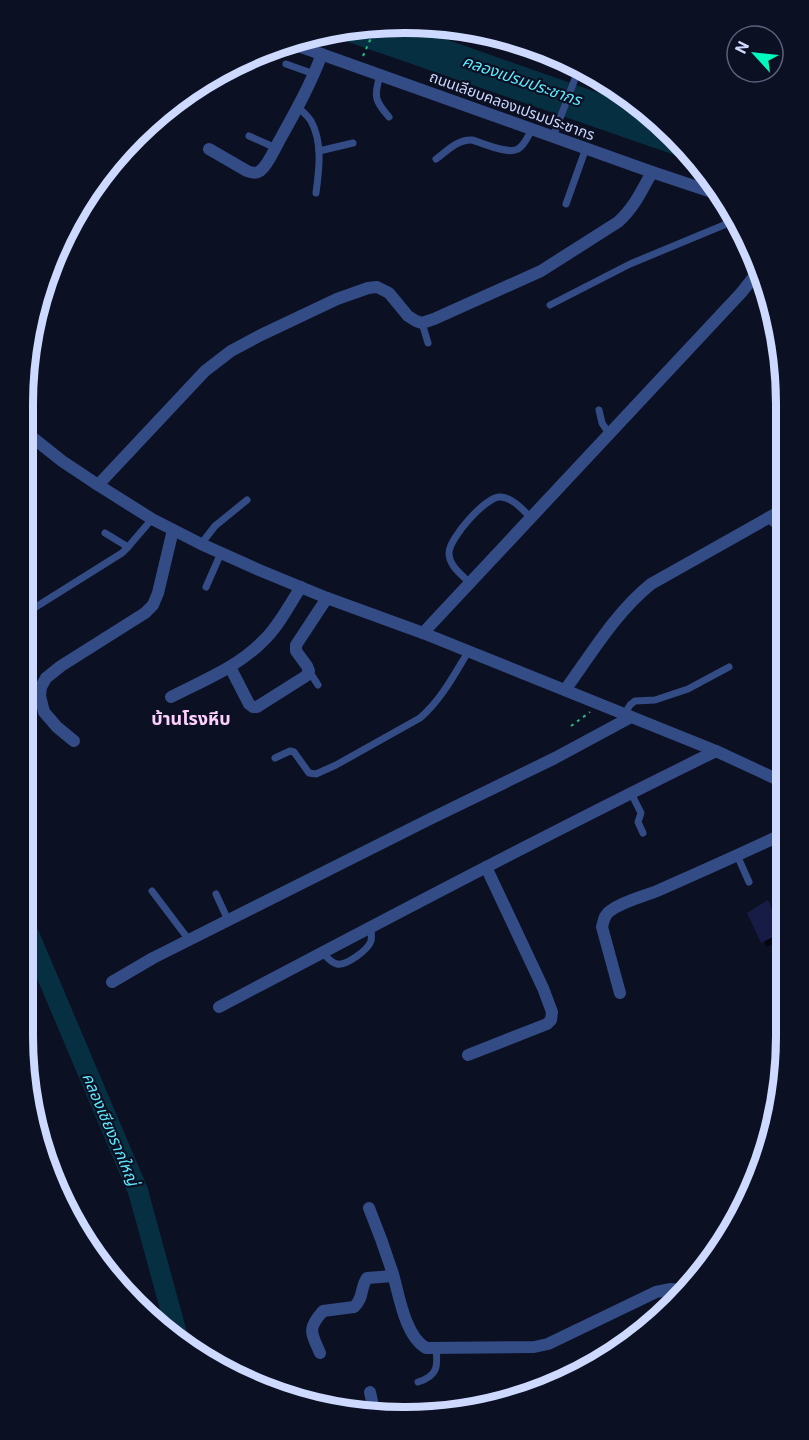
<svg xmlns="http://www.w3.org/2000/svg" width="809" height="1440" viewBox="0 0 809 1440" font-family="Roboto,'Noto Sans Thai',sans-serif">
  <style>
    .water { fill: #063042 }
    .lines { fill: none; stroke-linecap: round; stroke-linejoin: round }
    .river { stroke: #063042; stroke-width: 20 }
    .building { fill: #161d45; filter: url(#shadow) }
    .path { stroke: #25bc7f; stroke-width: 2; stroke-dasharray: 3 4.5; stroke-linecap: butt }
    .service { stroke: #334c86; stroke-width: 7 }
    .minor { stroke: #334c86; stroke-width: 12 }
    .tertiary { stroke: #334c86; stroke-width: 12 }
    .labels { text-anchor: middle; stroke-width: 4.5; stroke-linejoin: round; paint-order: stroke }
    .street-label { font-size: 15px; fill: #ced9ff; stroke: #0c1023 }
    .water-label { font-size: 16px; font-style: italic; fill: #5cebff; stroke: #0c1023 }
    .quarter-label { font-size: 18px; font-weight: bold; fill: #ffd0fe; stroke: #0c1023 }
    .rim { fill: none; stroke: #ced9ff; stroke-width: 8 }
  </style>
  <defs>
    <filter id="shadow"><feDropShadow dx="6" dy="4" stdDeviation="0" flood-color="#0009"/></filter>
  </defs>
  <rect width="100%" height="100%" fill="#0c1023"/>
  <path class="water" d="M414 28 639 107 674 134 698 163 325 34Z"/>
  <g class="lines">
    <path class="river" d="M23 925 29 934 138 1191 179 1341"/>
  </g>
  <path class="building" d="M768 900 782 932 761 943 747 913Z"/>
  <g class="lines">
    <g class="path">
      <path d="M363 56 374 31"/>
      <path d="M571 726 590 712"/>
    </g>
    <g class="service">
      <path d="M286 64 314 74"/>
      <path d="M380 75C374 96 374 100 389 117"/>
      <path d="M298 107C303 112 308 116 311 121 323 143 319 170 316 193"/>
      <path d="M249 136 276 148"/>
      <path d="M553 137 579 68"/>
      <path d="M319 151 353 143"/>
      <path d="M436 159C447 151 458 139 472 140 483 143 508 155 518 149 525 145 528 136 532 129"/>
      <path d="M566 204 586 148"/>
      <path d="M550 305 630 264 724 225 733 215"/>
      <path d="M422 323 428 343"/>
      <path d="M599 410 602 423 610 435"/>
      <path d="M768 519 784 532"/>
      <path d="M105 533 128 547"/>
      <path d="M201 544 215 526 247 500"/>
      <path d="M470 583C462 575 449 566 449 553 449 538 487 495 501 497 513 498 523 510 531 518"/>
      <path d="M206 587 221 553"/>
      <path d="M23 615 122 553 128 547 152 519"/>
      <path d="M309 671 318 685"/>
      <path d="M624 715 630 705 635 701 655 700 688 689 729 667"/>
      <path d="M275 758 290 751 294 752 309 773 316 774 336 765 420 718C441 700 454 675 468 652"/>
      <path d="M631 793 641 813 638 822 643 833"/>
      <path d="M737 855 749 882"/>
      <path d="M152 891 189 940"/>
      <path d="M216 894 228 920"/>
      <path d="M322 952C326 956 331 963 337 964 346 966 368 950 371 941 372 936 371 931 371 926"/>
      <path d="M418 1382C438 1376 438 1366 436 1348"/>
    </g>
    <g class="minor">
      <path d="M209 149 247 171C252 173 256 174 260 171 268 165 273 152 278 143 294 114 310 86 322 54"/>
      <path d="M23 430 62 461 98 485 152 519 201 544 259 570 327 598 423 633 716 751 785 783"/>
      <path d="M98 485 205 371 231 351 261 335 337 299 368 288 377 287 389 293 408 316 416 321 422 323 434 319 541 271 618 222C634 208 642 190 652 172"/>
      <path d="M423 633 741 293 760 269"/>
      <path d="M230 667 249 704 253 707H257L306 676 309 671 307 666 296 651V645L327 598"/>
      <path d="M565 690C592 653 616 612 651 584L784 509"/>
      <path d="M171 697C202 681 238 667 263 641 279 626 289 605 301 587"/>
      <path d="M23 700 41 687"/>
      <path d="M74 741 57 727 44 712 40 696 41 687 46 678 61 666 145 613 153 605 158 593 173 530"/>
      <path d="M112 982 153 958 430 819 555 758 631 717"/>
      <path d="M620 993 602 927C604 920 604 915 610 911 623 901 642 897 657 891 700 872 743 853 785 833"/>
      <path d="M219 1007C384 920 549 833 716 751"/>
      <path d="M468 1055 547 1024 551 1020 552 1012 543 988 486 867"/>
      <path d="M369 1208C378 1230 386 1252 393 1274 399 1295 405 1336 426 1348L534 1347 548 1344 656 1292 671 1289 683 1290"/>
      <path d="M320 1353C311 1332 307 1329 323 1311L354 1307C364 1298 360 1288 367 1278L393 1276"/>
      <path d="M370 1392 374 1411"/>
    </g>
    <path class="tertiary" d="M290 43 652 172 724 196"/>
  </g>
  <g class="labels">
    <g class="street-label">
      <text transform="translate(512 106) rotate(20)" y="5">ถนนเลียบคลองเปรมประชากร</text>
    </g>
    <g class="water-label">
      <text transform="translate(522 80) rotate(19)" y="6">คลองเปรมประชากร</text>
      <text transform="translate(111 1129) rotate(67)" y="6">คลองเชียงรากใหญ่</text>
    </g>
    <g class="quarter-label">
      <text x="191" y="725">บ้านโรงหีบ</text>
    </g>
  </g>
  <path d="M0 0H809V1440H0ZM404 33H405A371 371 0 0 1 776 404V1036A371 371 0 0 1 405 1407H404A371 371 0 0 1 33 1036V404A371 371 0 0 1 404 33Z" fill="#0c1023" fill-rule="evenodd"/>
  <path class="rim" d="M404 33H405A371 371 0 0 1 776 404V1036A371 371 0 0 1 405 1407H404A371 371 0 0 1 33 1036V404A371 371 0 0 1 404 33Z"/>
  <g transform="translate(755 54) rotate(297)"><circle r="28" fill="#0c1023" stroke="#5a607b" stroke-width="1.5"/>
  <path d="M0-4.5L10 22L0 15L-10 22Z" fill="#00f9bd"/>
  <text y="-9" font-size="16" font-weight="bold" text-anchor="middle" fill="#ced9ff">N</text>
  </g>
</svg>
